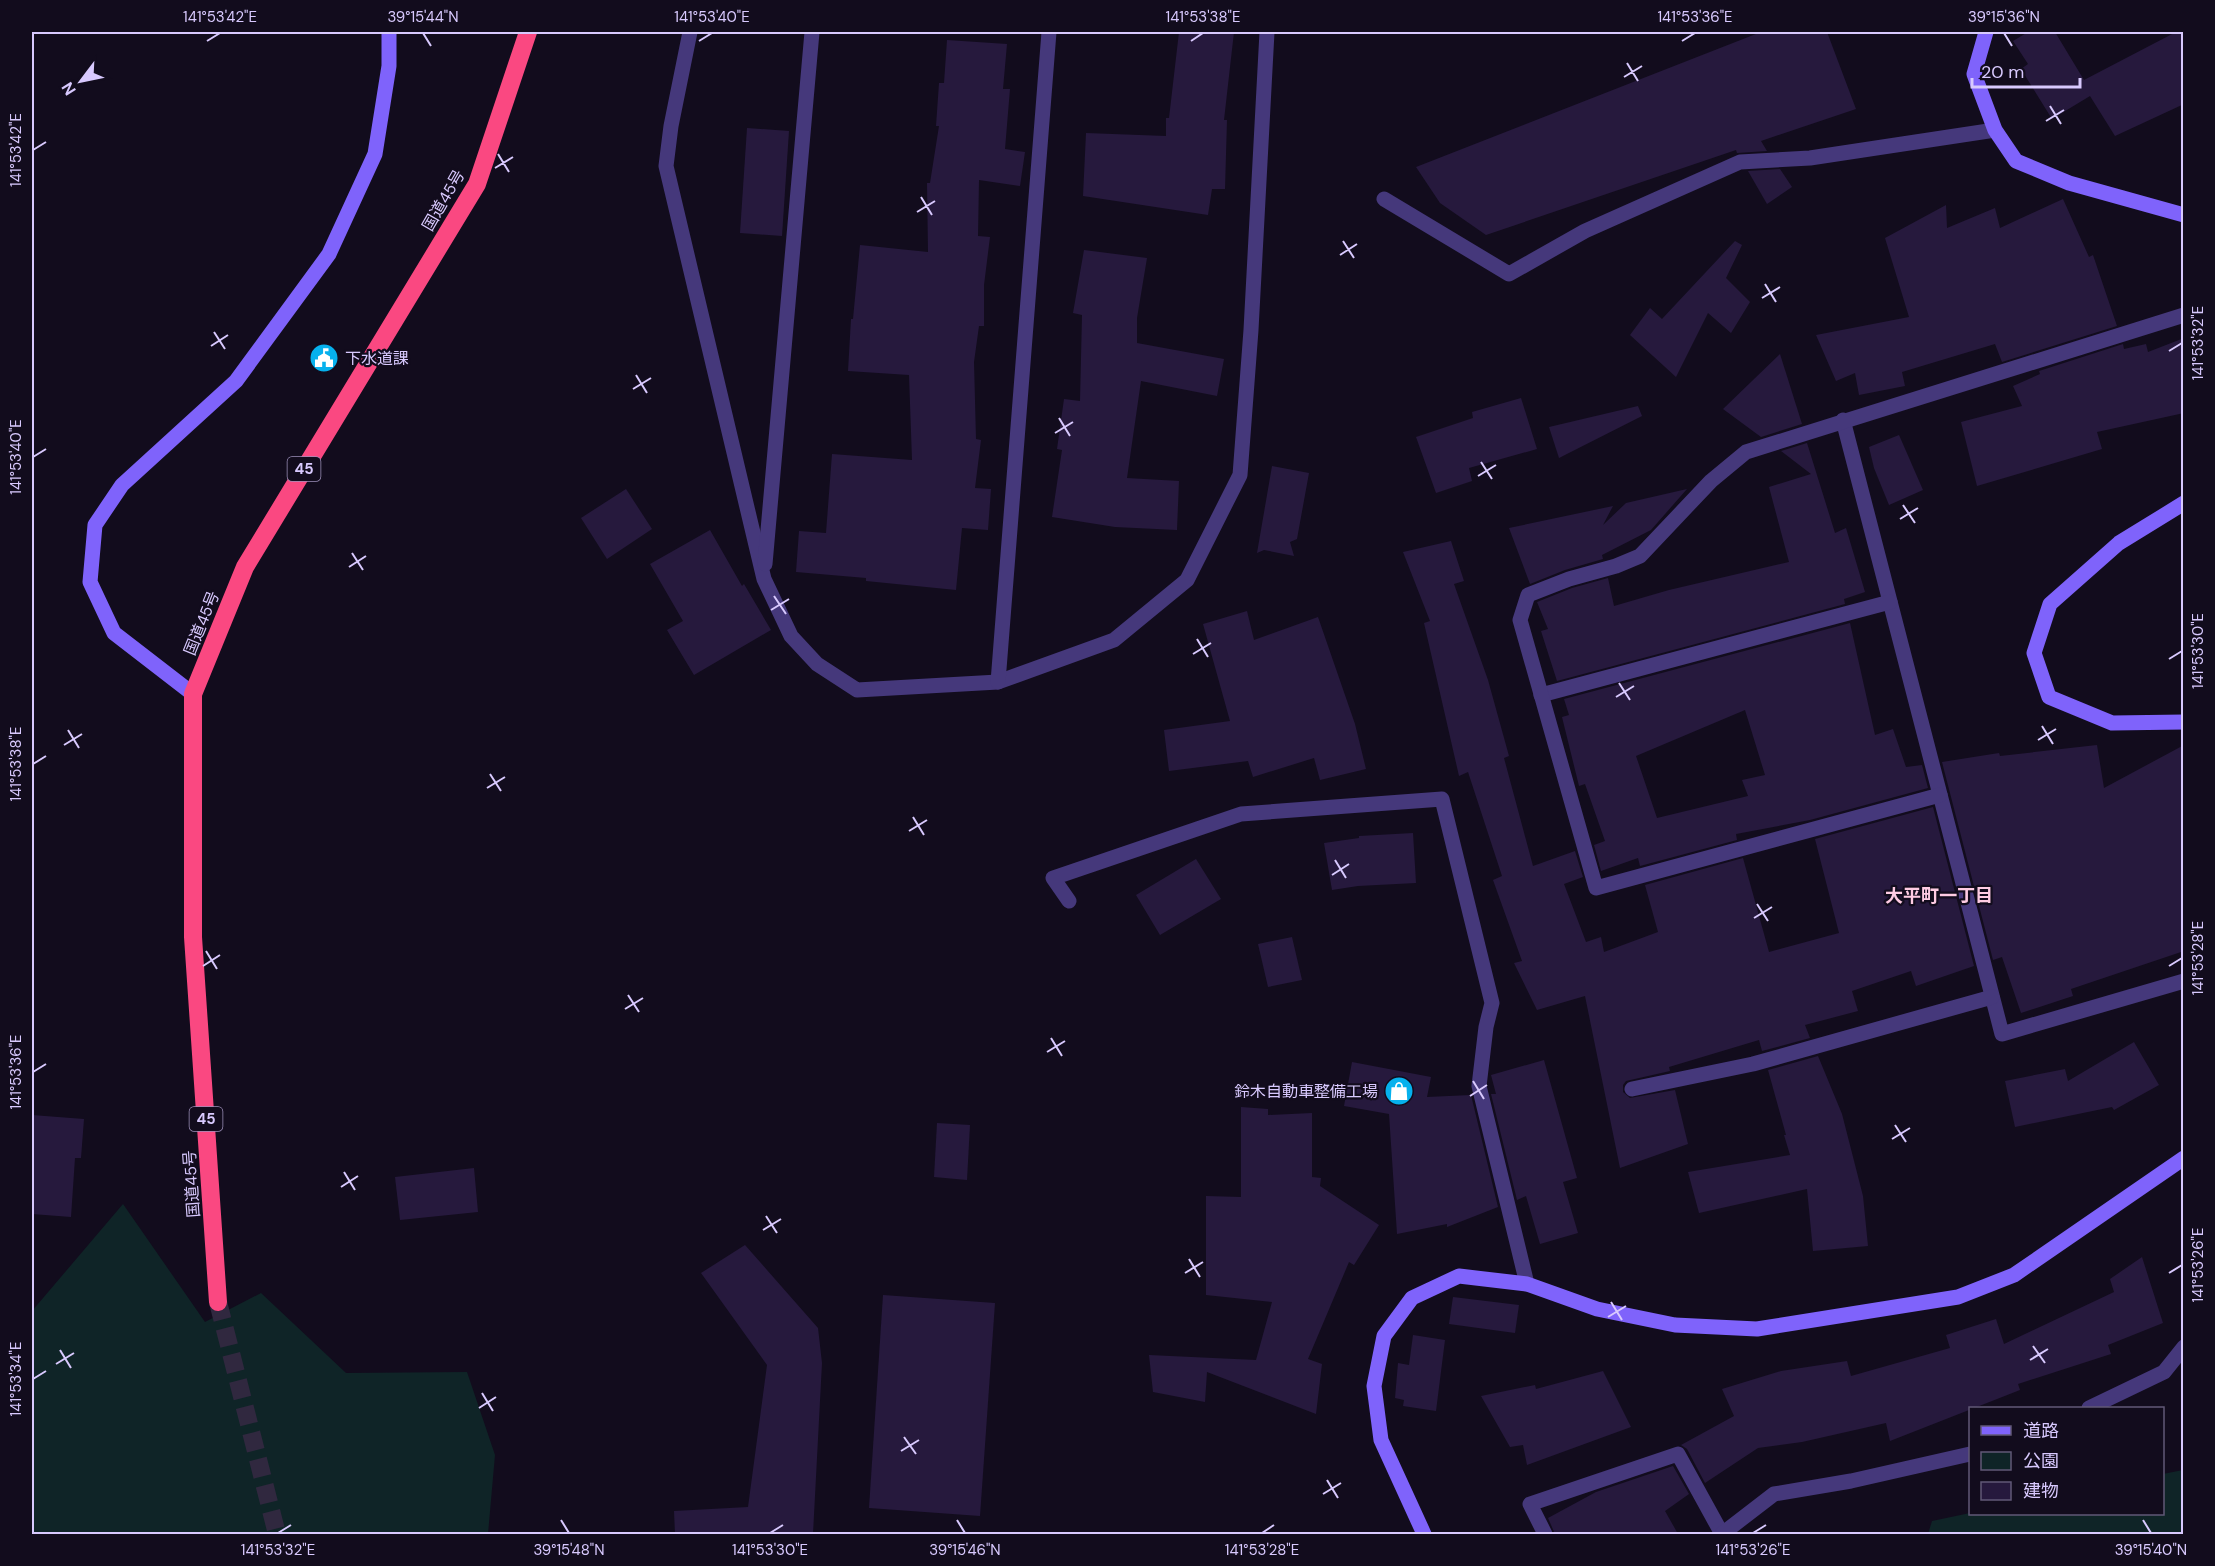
<svg xmlns="http://www.w3.org/2000/svg" width="2215" height="1566" viewBox="0 0 2215 1566" font-family="'DM Sans','Noto Sans JP',sans-serif">
  <style>
    .green { fill: #0f2427 }
    .building { fill: #26193d; fill-rule: evenodd }
    .lines { fill: none; stroke-linecap: round; stroke-linejoin: round }
    .highway-tunnel { stroke: #30283f; stroke-width: 18; stroke-dasharray: 18 9; stroke-linecap: butt }
    .street { stroke: #45387b; stroke-width: 15 }
    .secondary { stroke: #7f63fb; stroke-width: 15 }
    .highway { stroke: #fa4881; stroke-width: 18 }
    .ticks { fill: none; stroke: #d8c9fe; stroke-width: 2 }
    .labels { text-anchor: middle; stroke-width: 4.5; stroke-linejoin: round; paint-order: stroke }
    .shield { fill: #120c1d; stroke: #9d90ba; stroke-width: 1.5 }
    .shield-label { font-size: 15px; font-weight: bold; fill: #d8c9fe }
    .street-label { font-size: 16px; fill: #d8c9fe; stroke: #120c1d }
    .poi-label { font-size: 16px; fill: #d8c9fe; stroke: #120c1d; text-anchor: start }
    .neighbourhood-label { font-size: 18px; font-weight: bold; fill: #fecbe3; stroke: #120c1d }
    .neatline { fill: none; stroke: #d8c9fe; stroke-width: 2 }
    .ticks-label { font-size: 15px; text-anchor: middle; fill: #d8c9fe }
  </style>
  <rect width="100%" height="100%" fill="#120c1d"/>
  <g class="green">
    <path d="M123 1204 205 1322 261 1293 346 1373 467 1372 495 1455 488 1534H32V1311Z"/>
    <path d="M2183 1470V1534H1928L1932 1521 1970 1513 2162 1514 2163 1474Z"/>
  </g>
  <g class="building">
    <path d="M1179 32H1234L1224 120H1227L1225 189H1212L1208 215 1083 196 1086 133 1166 136V118H1169Z"/>
    <path d="M1761 32H1827L1856 109 1761 141 1767 151 1737 153 1736 150 1486 235 1440 203 1416 167Z"/>
    <path d="M2028 32H2055L2084 80 2176 32H2184V104L2115 136 2090 96 2052 119 2021 69 2028 64 2013 41Z"/>
    <path d="M947 40 1007 44 1003 89H1010L1005 149 1025 152 1020 186 979 180 978 236 990 237 984 285V326H979L974 362 976 439 981 440 975 488 991 489 988 530 962 528 956 590 866 581V578L796 572 799 531 826 533 832 454 912 460 909 375 848 371 851 319H853L860 245 928 252 927 183H930L939 126H936L939 83H944Z"/>
    <path d="M747 128 789 131 782 236 740 233Z"/>
    <path d="M1780 169 1792 187 1767 204 1748 171Z"/>
    <path d="M2063 199 2089 257 2093 255 2117 326 2002 362 1995 344 1902 372 1905 386 1859 395 1855 373 1836 381 1816 335 1909 317 1885 238 1946 205 1947 228 1995 208 2000 228Z"/>
    <path d="M1735 241 1742 245 1726 278 1750 302 1731 333 1708 313 1676 377 1630 335 1650 308 1662 319Z"/>
    <path d="M1084 250 1147 258 1137 318V343L1224 359 1217 396 1141 381 1127 478 1179 481 1177 530 1115 527 1052 517 1062 450 1057 449 1064 399 1080 401 1082 315 1073 313Z"/>
    <path d="M2184 338V413L2097 432 2102 449 1977 486 1961 422 2022 406 2013 386 2040 374 2039 371 2123 344 2124 349 2146 344 2148 352Z"/>
    <path d="M1780 354 1802 424 1761 437 1723 409Z"/>
    <path d="M1521 398 1537 449 1469 468 1472 481 1436 493 1416 437 1473 418 1472 412Z"/>
    <path d="M1638 406 1642 416 1559 458 1549 427Z"/>
    <path d="M1899 435 1923 490 1889 505 1874 468 1869 447Z"/>
    <path d="M1807 443 1835 533 1846 528 1865 592 1844 599 1845 604 1557 681 1541 631 1548 629 1537 602 1572 588 1608 578 1614 606 1669 590 1789 562 1769 487 1811 474 1781 451Z"/>
    <path d="M1272 466 1309 473 1297 539 1290 542 1294 556 1264 550 1257 553Z"/>
    <path d="M626 489 652 529 607 559 581 518Z"/>
    <path d="M1687 489 1651 530 1602 555 1603 559 1565 570 1530 584 1509 528 1613 506 1603 525 1626 503Z"/>
    <path d="M710 530 742 586 744 584 771 630 694 675 667 630 683 621 650 564Z"/>
    <path d="M1451 541 1464 581 1454 584 1488 680 1509 756 1504 758 1533 866 1575 851 1583 877 1564 884 1586 942 1601 937 1604 952 1658 932 1645 885 1743 858 1769 952 1839 933 1815 839 1933 807 1974 966 1916 986 1911 971 1852 991 1858 1011 1805 1025 1810 1038 1762 1051 1759 1040 1669 1067 1670 1071 1626 1081 1623 1085V1092L1630 1098 1675 1090 1688 1144 1620 1168 1585 996 1537 1010 1514 963 1522 961 1493 880 1502 876 1468 772 1459 776 1424 623 1430 621 1403 552Z"/>
    <path d="M1247 611 1254 640 1318 617 1355 724 1366 769 1320 780 1314 758 1253 777 1248 761 1169 771 1164 730 1230 721 1203 624Z"/>
    <path d="M1850 623 1875 735 1893 729 1906 767 1922 765 1928 788 1810 820 1736 834 1737 840 1640 866 1638 858 1601 871 1594 845 1605 841 1585 784 1579 786 1562 717 1569 715 1564 699ZM1745 710 1765 775 1742 780 1748 796 1657 818 1636 756Z"/>
    <path d="M2097 745 2104 788 2184 745V951L2071 989 2073 996 2021 1013 2002 957 1993 960 1942 762 1999 753 2000 756Z"/>
    <path d="M1413 833 1416 883 1358 886 1332 890 1324 843 1359 838V836Z"/>
    <path d="M1196 859 1221 899 1160 935 1136 895Z"/>
    <path d="M1292 937 1302 980 1268 987 1258 944Z"/>
    <path d="M2134 1042 2159 1085 2114 1110 2112 1107 2015 1127 2005 1081 2065 1069 2068 1081Z"/>
    <path d="M1818 1056 1842 1114 1863 1196 1868 1246 1813 1251 1807 1189 1699 1213 1688 1172 1790 1155 1784 1135H1786L1768 1070Z"/>
    <path d="M1544 1060 1577 1178 1563 1182 1578 1233 1540 1244 1526 1196 1517 1200 1491 1094H1496L1491 1075Z"/>
    <path d="M1352 1062 1431 1077 1427 1097 1471 1095 1498 1207 1447 1227V1224L1397 1234 1389 1114 1344 1106Z"/>
    <path d="M1241 1107 1268 1109V1115L1312 1113V1177L1321 1178 1320 1186 1379 1225 1354 1265 1349 1262 1308 1359 1322 1364 1316 1414 1207 1372 1205 1402 1153 1392 1149 1355 1256 1360 1272 1302 1206 1295V1196L1241 1197Z"/>
    <path d="M32 1115 84 1119 81 1158H75L71 1217 32 1214Z"/>
    <path d="M937 1123 970 1125 967 1180 934 1177Z"/>
    <path d="M474 1168 478 1212 400 1220 395 1177Z"/>
    <path d="M745 1245 818 1328 822 1363 813 1534H675L674 1511 748 1507 767 1365 701 1273Z"/>
    <path d="M2142 1257 2163 1323 2108 1345 2111 1354 2018 1384 2020 1390 1890 1441 1886 1423 1802 1442 1758 1448 1705 1483 1687 1449 1681 1445 1734 1416 1722 1389 1781 1371 1847 1361 1851 1376 1950 1348 1946 1335 1996 1319 2004 1344 2114 1292 2110 1279Z"/>
    <path d="M883 1295 995 1303 980 1516 869 1508Z"/>
    <path d="M1453 1297 1519 1305 1515 1333 1449 1324Z"/>
    <path d="M1413 1335 1445 1340 1436 1411 1403 1406 1404 1400 1395 1398 1398 1363 1409 1365Z"/>
    <path d="M1603 1371 1631 1427 1527 1465 1523 1445 1510 1447 1481 1396 1535 1385 1536 1389Z"/>
    <path d="M1673 1466 1689 1494 1665 1511 1678 1534H1555L1548 1518 1596 1492Z"/>
  </g>
  <g class="lines">
    <path class="highway-tunnel" d="M218 1302 277 1534"/>
    <g class="street">
      <path d="M690 32 671 126 666 166 764 579 791 636 817 664 857 690 998 682 1114 640 1187 580 1240 475 1251 330 1267 32"/>
      <path d="M1384 199 1509 274 1585 231 1740 162 1810 158 1995 130"/>
      <path d="M1843 420 2002 1034 2184 981"/>
      <path d="M765 564 812 32"/>
      <path d="M998 682 1049 32"/>
      <path d="M1541 695 1890 602"/>
      <path d="M1940 795 1596 888 1520 620 1528 595 1569 579 1616 566 1640 556 1711 481 1746 452 2184 315"/>
      <path d="M1069 901 1053 878 1241 814 1442 799 1492 1003 1486 1027 1479 1086 1527 1284"/>
      <path d="M1632 1089 1753 1064 1992 997"/>
      <path d="M2089 1408 2164 1372 2184 1347"/>
      <path d="M1545 1534 1530 1504 1678 1454 1722 1534"/>
      <path d="M1722 1534 1774 1494 1851 1481 1970 1454"/>
    </g>
    <g class="secondary">
      <path d="M1986 32 1974 74 1995 130 2016 161 2069 183 2184 215"/>
      <path d="M2184 503 2119 543 2050 604 2034 653 2049 697 2112 723 2184 722"/>
      <path d="M193 694 114 633 90 582 95 525 122 485 236 381 329 254 375 154 389 66V32"/>
      <path d="M1424 1534 1381 1440 1374 1386 1384 1336 1412 1298 1459 1276 1527 1284 1597 1309 1675 1325 1757 1329 1958 1297 2014 1275 2184 1158"/>
    </g>
    <path class="highway" d="M218 1302 193 937V694L245 567 477 184 528 32"/>
  </g>
  <path class="ticks" d="M423 33 431 46M2004 33 2012 46M207 41 220 33M699 41 712 33M1191 41 1203 33M1682 41 1695 33M1627 63 1638 81M1624 77 1642 66M2050 106 2061 124M2046 121 2064 110M33 150 46 142M498 154 509 172M495 168 513 157M921 197 932 215M917 212 935 201M1343 241 1354 258M1340 255 1357 244M1765 284 1776 302M1762 298 1780 287M214 332 225 349M211 346 228 335M2169 351 2182 343M636 375 647 393M633 389 651 378M1059 418 1070 436M1055 433 1073 422M33 457 46 449M1481 462 1492 479M1478 476 1496 465M1903 505 1915 523M1900 519 1918 508M352 553 363 570M349 567 366 556M774 596 786 614M771 610 789 599M1197 639 1208 657M1193 654 1211 643M2169 659 2182 651M1619 683 1630 700M1616 697 1634 686M2042 726 2053 744M68 730 79 748M2038 740 2056 729M64 745 82 734M33 764 46 756M490 774 501 791M487 788 505 777M913 817 924 835M909 831 927 820M1335 860 1346 878M1332 875 1349 864M1757 904 1768 921M1754 918 1772 907M206 951 217 969M203 966 220 955M2169 966 2182 958M628 995 639 1012M625 1009 643 998M1051 1038 1062 1056M1047 1052 1065 1041M33 1072 46 1064M1473 1081 1484 1099M1470 1096 1487 1085M1895 1125 1906 1142M1892 1139 1910 1128M344 1172 355 1190M341 1187 358 1176M766 1216 777 1233M763 1230 781 1219M1189 1259 1200 1277M1185 1273 1203 1262M2169 1273 2182 1265M1611 1302 1622 1320M1608 1317 1626 1306M2033 1346 2045 1363M60 1350 71 1368M2030 1360 2048 1349M56 1364 74 1353M33 1379 46 1371M482 1393 493 1411M479 1408 496 1397M904 1437 916 1454M901 1451 919 1440M1327 1480 1338 1498M1323 1494 1341 1483M561 1520 569 1533M957 1520 965 1533M2143 1520 2151 1533M278 1533 291 1525M770 1533 783 1525M1262 1533 1274 1525M1753 1533 1766 1525"/>
  <defs>
    <g id="civic-disc" transform="scale(1.5)"><circle r="9.5" fill="#06b1ed" stroke="#120c1d"/><path d="M-.6-6.5H3V-4.5H.6V-3L4-1V1h2V6H-6V1h2V-1L-.6-3ZM-1.2 2.5V6h2.4V2.5Z" fill="#fff"/></g>
    <g id="shop-disc" transform="scale(1.5)"><circle r="9.5" fill="#06b1ed" stroke="#120c1d"/><path d="M-5-2.5h2.3a2.7 3.5 0 0 1 5.4 0H5L5.5 6h-11ZM-1.5-2.5h3a1.5 2.3 0 0 0-3 0Z" fill="#fff"/></g>
  </defs>
  <g fill-rule="evenodd">
    <use href="#civic-disc" x="324" y="358"/>
    <use href="#shop-disc" x="1399" y="1091"/>
  </g>
  <g class="labels">
    <g class="shield">
      <rect x="287.5" y="457" width="33" height="24" rx="4.5"/>
      <rect x="189.5" y="1107" width="33" height="24" rx="4.5"/>
    </g>
    <g class="shield-label">
      <text x="304" y="474">45</text>
      <text x="206" y="1124">45</text>
    </g>
    <g class="street-label">
      <text transform="translate(443 200) rotate(-60)" y="6">国道45号</text>
      <text transform="translate(201 623) rotate(-68)" y="6">国道45号</text>
      <text transform="translate(191 1184) rotate(-94)" y="6">国道45号</text>
    </g>
    <g class="poi-label">
      <text x="345" y="364">下水道課</text>
      <text x="1378" y="1097" text-anchor="end">鈴木自動車整備工場</text>
    </g>
    <g class="neighbourhood-label">
      <text x="1939" y="902">大平町一丁目</text>
    </g>
  </g>
  <rect width="2215" height="1566" fill="none" stroke="#120c1d" stroke-width="66"/>
  <rect x="1969" y="1407" width="195" height="108" fill="#120c1d" stroke="#615877" stroke-width="1.5"/>
  <rect x="1981" y="1426" width="30" height="9" fill="#7f63fb" stroke="#615877" stroke-width="1.5"/>
  <text x="2023" y="1437" font-size="18" fill="#d8c9fe">道路</text>
  <rect x="1981" y="1452" width="30" height="18" fill="#0f2427" stroke="#615877" stroke-width="1.5"/>
  <text x="2023" y="1467" font-size="18" fill="#d8c9fe">公園</text>
  <rect x="1981" y="1482" width="30" height="18" fill="#26193d" stroke="#615877" stroke-width="1.5"/>
  <text x="2023" y="1497" font-size="18" fill="#d8c9fe">建物</text>
  <g transform="translate(81 81) rotate(238)" stroke="#120c1d" stroke-width="4.5" paint-order="stroke">
  <path d="M0-4.5L10 22L0 15L-10 22Z" fill="#d8c9fe"/>
  <text y="-9" font-size="16" font-weight="bold" text-anchor="middle" fill="#d8c9fe">N</text>
  </g>
  <path d="M1972 78v9h108v-9" fill="none" stroke="#d8c9fe" stroke-width="3"/>
  <text x="1981" y="78" font-size="18" fill="#d8c9fe" stroke="#120c1d" stroke-width="4.5" paint-order="stroke">20 m</text>
  <rect x="33" y="33" width="2149" height="1500" class="neatline"/>
  <g class="ticks-label">
    <text x="220" y="22">141°53'42"E</text>
    <text x="423" y="22">39°15'44"N</text>
    <text x="712" y="22">141°53'40"E</text>
    <text x="1203" y="22">141°53'38"E</text>
    <text x="1695" y="22">141°53'36"E</text>
    <text x="2004" y="22">39°15'36"N</text>
    <text transform="translate(16 150) rotate(-90)" y="5">141°53'42"E</text>
    <text transform="translate(2198 343) rotate(-90)" y="5">141°53'32"E</text>
    <text transform="translate(16 457) rotate(-90)" y="5">141°53'40"E</text>
    <text transform="translate(2198 651) rotate(-90)" y="5">141°53'30"E</text>
    <text transform="translate(16 764) rotate(-90)" y="5">141°53'38"E</text>
    <text transform="translate(2198 958) rotate(-90)" y="5">141°53'28"E</text>
    <text transform="translate(16 1072) rotate(-90)" y="5">141°53'36"E</text>
    <text transform="translate(2198 1265) rotate(-90)" y="5">141°53'26"E</text>
    <text transform="translate(16 1379) rotate(-90)" y="5">141°53'34"E</text>
    <text x="278" y="1555">141°53'32"E</text>
    <text x="569" y="1555">39°15'48"N</text>
    <text x="770" y="1555">141°53'30"E</text>
    <text x="965" y="1555">39°15'46"N</text>
    <text x="1262" y="1555">141°53'28"E</text>
    <text x="1753" y="1555">141°53'26"E</text>
    <text x="2151" y="1555">39°15'40"N</text>
  </g>
</svg>
